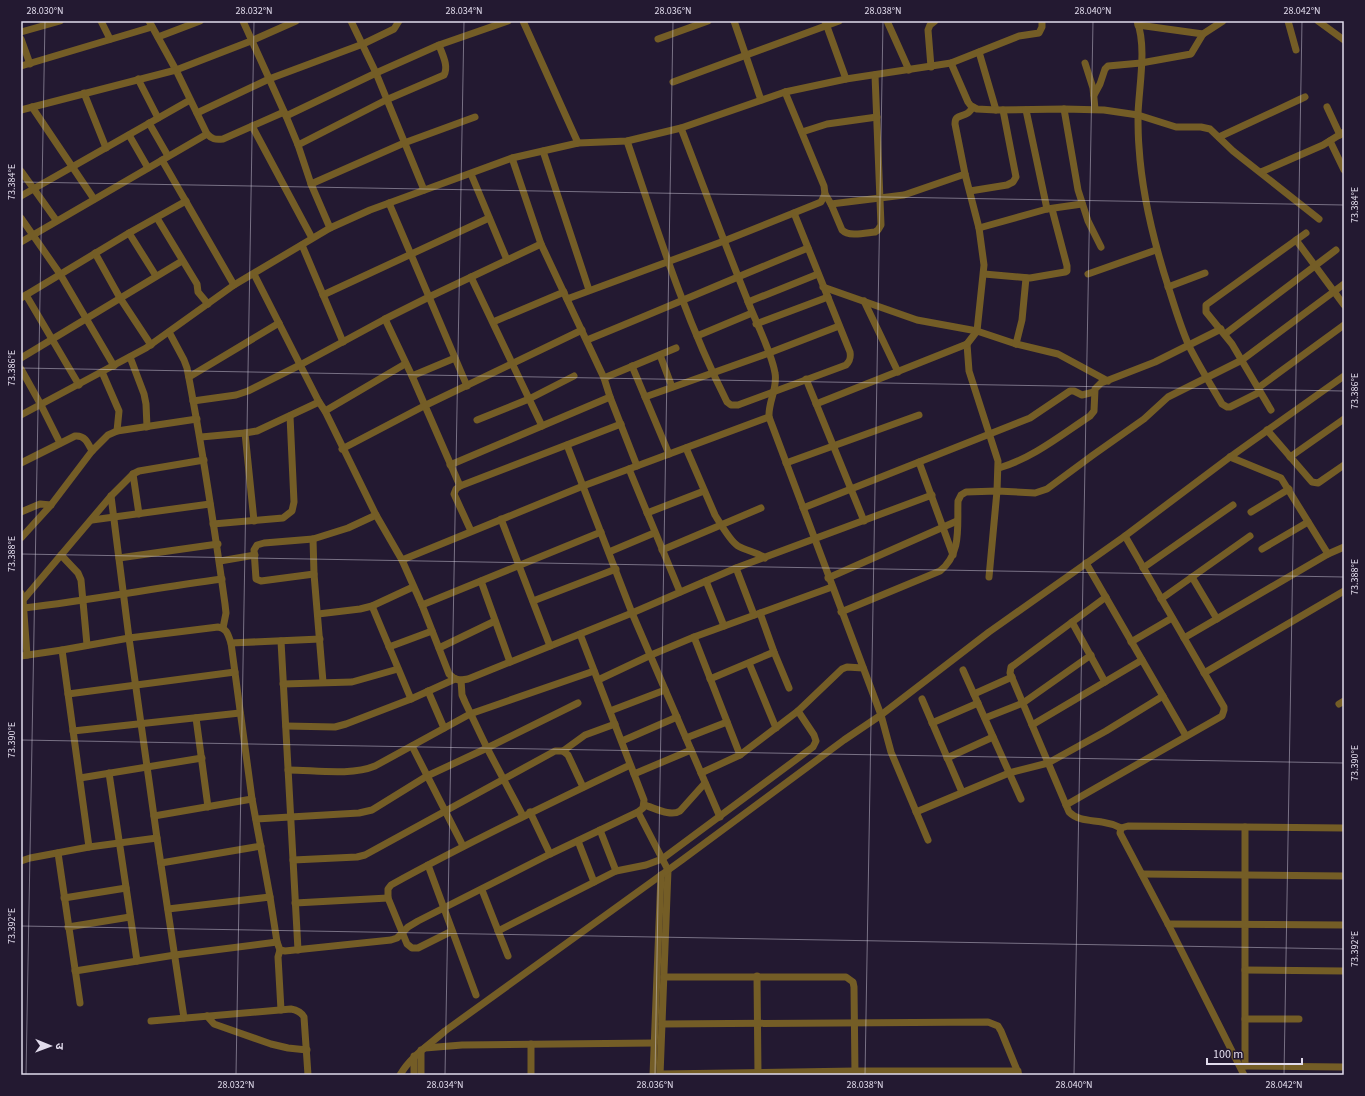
<svg xmlns="http://www.w3.org/2000/svg" width="1365" height="1096" viewBox="0 0 1365 1096" font-family="'Source Sans 3','Noto Sans Devanagari',sans-serif">
  <style>
    .lines { fill: none; stroke-linecap: round; stroke-linejoin: round }
    .minor { stroke: #745d26; stroke-width: 7 }
    .ticks { fill: none; stroke: #e1dbec; stroke-width: 1; stroke-opacity: 0.45 }
    .neatline { fill: none; stroke: #e1dbec; stroke-width: 1.5 }
    .ticks-label { font-size: 10px; text-anchor: middle; fill: #e1dbec }
  </style>
  <rect width="100%" height="100%" fill="#231931"/>
  <g class="lines">
    <g class="minor">
      <path d="M101 21 110 39"/>
      <path d="M149 21 176 70 207 134C212 139 215 140 223 139L284 112"/>
      <path d="M243 21 286 116 298 145 311 184 330 228"/>
      <path d="M351 21 376 73 424 190"/>
      <path d="M523 21 578 143"/>
      <path d="M734 21 761 100"/>
      <path d="M825 21 846 79"/>
      <path d="M887 21 909 70"/>
      <path d="M1137 21C1147 47 1139 86 1138 114 1138 125 1138 136 1139 147 1142 195 1154 243 1169 289 1175 308 1181 328 1189 346 1199 366 1211 385 1222 404L1227 407H1230L1260 392"/>
      <path d="M1288 21 1296 50"/>
      <path d="M1318 21 1344 40"/>
      <path d="M1138 25 1203 34"/>
      <path d="M21 32 60 21"/>
      <path d="M158 37 200 21"/>
      <path d="M21 39 30 64"/>
      <path d="M658 39 708 21"/>
      <path d="M979 52 996 110"/>
      <path d="M951 63 968 102 971 106 977 109 996 110 1064 109 1104 110 1138 115 1176 127H1201L1210 129 1233 151 1319 219"/>
      <path d="M1085 63 1093 88 1095 109"/>
      <path d="M21 66 152 27"/>
      <path d="M931 67 928 30 930 25 935 21"/>
      <path d="M138 79 158 118"/>
      <path d="M673 82 839 21"/>
      <path d="M84 93 106 148"/>
      <path d="M1094 95 1100 84 1105 69 1108 66 1141 63 1191 54 1203 34 1223 21"/>
      <path d="M32 107 94 199"/>
      <path d="M1327 107 1340 135"/>
      <path d="M1064 109 1078 190 1088 221 1101 247"/>
      <path d="M21 110 176 70 251 41 296 21"/>
      <path d="M1026 110 1047 209"/>
      <path d="M197 113 269 79 363 44 394 29 399 21"/>
      <path d="M286 116 376 73 439 45 508 21"/>
      <path d="M149 123 168 156"/>
      <path d="M252 126 312 238"/>
      <path d="M681 128C703 185 724 242 747 299 755 321 771 350 775 373 778 388 768 402 769 417L881 715 891 752 928 840"/>
      <path d="M802 132 827 124 877 117"/>
      <path d="M129 135 148 168"/>
      <path d="M1219 137 1305 97"/>
      <path d="M627 141C657 229 685 319 727 402L731 405H738L846 365C850 361 851 358 850 352L794 213"/>
      <path d="M1330 141 1344 170"/>
      <path d="M298 145 386 100 444 75C449 66 442 54 439 45"/>
      <path d="M543 151 589 290"/>
      <path d="M512 158 541 244 604 378 610 397 637 466"/>
      <path d="M162 160 234 285"/>
      <path d="M21 171 56 220"/>
      <path d="M1261 172 1323 145 1344 132"/>
      <path d="M471 174 507 260"/>
      <path d="M311 184 404 143 475 117"/>
      <path d="M970 191 1007 185 1013 182 1016 177 1003 110"/>
      <path d="M825 194 831 204 842 230C849 237 865 233 875 232L878 230 881 225 875 75"/>
      <path d="M21 196 190 100"/>
      <path d="M389 203 467 386"/>
      <path d="M831 204 904 195 965 174"/>
      <path d="M21 218 60 274 114 366"/>
      <path d="M157 218 197 284 198 292 208 304"/>
      <path d="M979 228 1047 209 1082 204"/>
      <path d="M129 233 156 276"/>
      <path d="M1296 240 1344 305"/>
      <path d="M21 242 207 134"/>
      <path d="M302 245 343 342"/>
      <path d="M95 253 120 298 151 345"/>
      <path d="M254 274 319 402 325 411 376 515 402 560 422 605 449 674C455 680 459 681 468 679L632 613 736 568 932 495"/>
      <path d="M984 274 1030 278 1065 272 1067 271V266L1052 209"/>
      <path d="M1088 274 1156 250"/>
      <path d="M471 277 542 426"/>
      <path d="M823 287 917 320 977 331 1016 344 1058 354 1108 381"/>
      <path d="M1168 287 1205 273"/>
      <path d="M26 295 79 385"/>
      <path d="M323 295 489 218"/>
      <path d="M21 298 129 233 186 201"/>
      <path d="M567 299 724 241 821 202 825 194 824 186 785 92"/>
      <path d="M864 301 898 372"/>
      <path d="M748 302 818 274"/>
      <path d="M385 319 412 376 460 486"/>
      <path d="M493 322 564 292"/>
      <path d="M756 324 828 297"/>
      <path d="M169 332 184 360 187 368C202 446 214 525 225 604L226 613 223 628"/>
      <path d="M1225 334 1336 250"/>
      <path d="M697 336 752 313"/>
      <path d="M587 340C661 310 734 278 808 248"/>
      <path d="M967 344 969 371 998 461 997 491 989 577"/>
      <path d="M1016 344 1022 320 1026 278"/>
      <path d="M660 355 672 387"/>
      <path d="M130 357 144 394 146 404 147 427"/>
      <path d="M21 358 182 261"/>
      <path d="M632 366 669 454"/>
      <path d="M21 369 41 405 60 443"/>
      <path d="M102 372 119 411 117 431"/>
      <path d="M412 376 455 358"/>
      <path d="M189 377 279 323"/>
      <path d="M604 378 676 348"/>
      <path d="M806 379 864 521"/>
      <path d="M1258 388 1344 325"/>
      <path d="M645 397 769 353 839 326"/>
      <path d="M193 401 236 395 248 391 300 365 385 319 429 297 541 244"/>
      <path d="M816 404 967 344 977 331 984 265 979 228 965 174 955 124C955 116 959 117 966 114 969 113 971 110 973 107"/>
      <path d="M1271 410 1232 344 1206 312V305L1306 233"/>
      <path d="M325 411 405 364"/>
      <path d="M21 415 146 348 234 285 330 228 370 210 512 158 578 143 627 141 681 128 785 92 846 79 951 63 1019 36 1039 33 1042 27V21"/>
      <path d="M477 420 529 399 574 376"/>
      <path d="M1267 430 1312 482 1318 483 1321 481 1344 465"/>
      <path d="M245 433 254 521"/>
      <path d="M201 437 245 433 257 431 319 402"/>
      <path d="M567 445 632 613 720 817"/>
      <path d="M686 448 715 515C720 523 730 541 738 546 747 551 757 552 765 558"/>
      <path d="M342 449 424 406 582 330"/>
      <path d="M1230 457 1281 478 1328 554"/>
      <path d="M1290 457 1344 419"/>
      <path d="M919 462 953 555"/>
      <path d="M21 463 75 436C85 435 88 443 92 451"/>
      <path d="M786 463 919 415"/>
      <path d="M450 465 610 397"/>
      <path d="M999 468C1033 458 1061 435 1090 416L1094 411 1095 389 1101 383 1155 362 1221 329"/>
      <path d="M629 469 680 592"/>
      <path d="M133 474 139 514"/>
      <path d="M111 496 129 638 157 838 184 1018"/>
      <path d="M803 508 1030 418 1070 391H1074L1082 395 1094 392"/>
      <path d="M21 512 40 504 51 505"/>
      <path d="M1251 512 1289 489"/>
      <path d="M647 513 704 491"/>
      <path d="M501 519 550 646"/>
      <path d="M92 520 210 504"/>
      <path d="M213 524 283 518 292 511 294 502 290 416"/>
      <path d="M471 531 454 494 456 489 460 486 621 424"/>
      <path d="M21 538 51 505 92 451 108 435 117 431 197 419"/>
      <path d="M313 539 314 574 323 682"/>
      <path d="M1262 549 1308 522"/>
      <path d="M662 550 761 508"/>
      <path d="M609 552 654 533"/>
      <path d="M61 555 78 573 81 580 87 645"/>
      <path d="M119 558 218 544"/>
      <path d="M402 560 583 486 769 417"/>
      <path d="M220 561 255 555"/>
      <path d="M1086 563 1186 736"/>
      <path d="M736 568 754 615"/>
      <path d="M1143 568 1233 505"/>
      <path d="M314 574 261 581 256 579 254 550 257 545 264 543 313 539 348 528 376 515"/>
      <path d="M1192 577 1217 619"/>
      <path d="M828 578 957 521"/>
      <path d="M481 581 510 662"/>
      <path d="M706 581 724 626"/>
      <path d="M21 593 23 600 27 655"/>
      <path d="M1106 597 1014 665 1011 667 1010 673 1069 812C1078 821 1090 820 1102 822 1109 823 1115 825 1121 828"/>
      <path d="M1161 599 1250 536"/>
      <path d="M23 600 111 496 133 474 139 471 204 460"/>
      <path d="M533 601 616 569"/>
      <path d="M422 605 601 532"/>
      <path d="M372 606 411 699"/>
      <path d="M24 608C90 600 156 588 222 579"/>
      <path d="M841 612 940 571C962 553 957 527 958 501L961 495 966 492 997 491 1035 493 1047 489 1093 455 1144 419 1168 397 1242 360 1344 284"/>
      <path d="M760 613 774 652 789 688"/>
      <path d="M318 614 360 609 372 606 413 587"/>
      <path d="M1072 622 1105 682"/>
      <path d="M694 637 740 755"/>
      <path d="M1184 638 1328 554 1344 547"/>
      <path d="M281 641 298 950"/>
      <path d="M1131 642 1172 618"/>
      <path d="M231 643 320 639"/>
      <path d="M389 647 432 631"/>
      <path d="M439 648 495 621"/>
      <path d="M62 650 89 847"/>
      <path d="M21 656 62 650 129 638 218 627C227 628 228 635 231 643L252 799 270 897 277 942 280 950 285 951 391 940 397 938 408 927 418 921 550 854 638 812 643 808 644 800 580 634"/>
      <path d="M749 663 776 728"/>
      <path d="M963 670 1021 799"/>
      <path d="M1204 673 1344 591"/>
      <path d="M710 679 774 652"/>
      <path d="M461 680 462 695 465 702 487 748 523 816"/>
      <path d="M598 680 651 655 694 637 832 587"/>
      <path d="M283 684 352 682 398 669"/>
      <path d="M428 691 444 728"/>
      <path d="M68 694 235 672"/>
      <path d="M974 694 1012 677"/>
      <path d="M922 699 962 792"/>
      <path d="M1339 704 1344 701"/>
      <path d="M610 711 665 690"/>
      <path d="M196 718 208 807"/>
      <path d="M985 718 1023 703 1091 655"/>
      <path d="M932 723 978 703"/>
      <path d="M1032 725 1142 660"/>
      <path d="M286 726 335 727 346 724 411 699 455 679"/>
      <path d="M73 731 240 713"/>
      <path d="M686 738 727 722"/>
      <path d="M622 741 677 717"/>
      <path d="M412 746 463 846"/>
      <path d="M563 751 585 735 615 724"/>
      <path d="M947 758 993 737"/>
      <path d="M288 770C314 770 351 776 375 766L470 714 594 671"/>
      <path d="M109 773 137 961"/>
      <path d="M701 773 740 755 798 711 842 669 847 667 863 668"/>
      <path d="M634 774 691 750"/>
      <path d="M80 778 202 758"/>
      <path d="M644 805C655 808 670 817 680 811L705 783"/>
      <path d="M1066 805 1222 716 1224 710V707L1125 536"/>
      <path d="M530 812 550 854"/>
      <path d="M638 812 668 870 660 1075"/>
      <path d="M916 812 1009 773 1048 763 1106 731 1163 696"/>
      <path d="M154 816 252 799"/>
      <path d="M256 819 359 813 372 810 427 776 485 749 578 703"/>
      <path d="M1245 827V1066"/>
      <path d="M600 830 616 871"/>
      <path d="M578 841 594 882"/>
      <path d="M58 853 80 1003"/>
      <path d="M293 860 357 857 365 855 555 751H563L568 755 583 787"/>
      <path d="M21 861 30 858 89 847 157 838"/>
      <path d="M161 863 261 846"/>
      <path d="M428 865 476 995"/>
      <path d="M1142 874 1344 876"/>
      <path d="M482 890 508 956"/>
      <path d="M64 898 126 888"/>
      <path d="M295 903 388 898"/>
      <path d="M168 909 270 897"/>
      <path d="M1168 924 1344 925"/>
      <path d="M68 927 130 917"/>
      <path d="M452 931 418 948H412L407 944 388 898V889L391 885C469 842 550 803 630 765"/>
      <path d="M498 931 616 871 646 865 662 859 813 747 816 741 814 735 798 711"/>
      <path d="M280 950 278 957 281 1010"/>
      <path d="M1245 970 1344 971"/>
      <path d="M75 971 175 955 277 942"/>
      <path d="M757 976 758 1075"/>
      <path d="M664 977H846L853 982 854 987 855 1074"/>
      <path d="M207 1016 214 1024 271 1044 288 1048 307 1050"/>
      <path d="M1245 1019H1299"/>
      <path d="M151 1021 291 1009C297 1010 301 1012 304 1017L308 1075"/>
      <path d="M662 1024 988 1022 998 1026 1001 1031 1019 1075"/>
      <path d="M425 1048 462 1045 654 1043"/>
      <path d="M1242 1066 1344 1067"/>
      <path d="M660 1074 855 1071H1018"/>
      <path d="M400 1075C411 1056 429 1045 445 1031L682 860 844 740 881 715 989 632 1125 536 1230 457 1344 376"/>
      <path d="M414 1075V1056"/>
      <path d="M421 1075V1050"/>
      <path d="M531 1075V1044"/>
      <path d="M653 1075 661 875"/>
      <path d="M1244 1075 1168 924 1120 833 1121 828 1128 826 1344 828"/>
    </g>
  </g>
  <path class="ticks" d="M21 182 1344 205M21 368 1344 391M21 554 1344 577M21 740 1344 763M21 926 1344 949M26 1075 45 21M236 1075 254 21M445 1075 464 21M655 1075 673 21M865 1075 883 21M1074 1075 1093 21M1284 1075 1302 21"/>
  <rect width="1365" height="1096" fill="none" stroke="#231931" stroke-width="44"/>
  <g transform="translate(50 1046) rotate(91)" stroke="#231931" stroke-width="3" paint-order="stroke">
  <path d="M0-3L7 15L0 10L-7 15Z" fill="#e1dbec"/>
  <text y="-6" font-size="11" font-weight="bold" text-anchor="middle" fill="#e1dbec">उ</text>
  </g>
  <path d="M1207 1058v6h95v-6" fill="none" stroke="#e1dbec" stroke-width="2"/>
  <text x="1213" y="1058" font-size="12" fill="#e1dbec" stroke="#231931" stroke-width="3" paint-order="stroke">100 m</text>
  <rect x="22" y="22" width="1321" height="1052" class="neatline"/>
  <g class="ticks-label">
    <text x="45" y="14">28.030°N</text>
    <text x="254" y="14">28.032°N</text>
    <text x="464" y="14">28.034°N</text>
    <text x="673" y="14">28.036°N</text>
    <text x="883" y="14">28.038°N</text>
    <text x="1093" y="14">28.040°N</text>
    <text x="1302" y="14">28.042°N</text>
    <text transform="translate(11 182) rotate(-90)" y="4">73.384°E</text>
    <text transform="translate(1354 205) rotate(-90)" y="4">73.384°E</text>
    <text transform="translate(11 368) rotate(-90)" y="4">73.386°E</text>
    <text transform="translate(1354 391) rotate(-90)" y="4">73.386°E</text>
    <text transform="translate(11 554) rotate(-90)" y="4">73.388°E</text>
    <text transform="translate(1354 577) rotate(-90)" y="4">73.388°E</text>
    <text transform="translate(11 740) rotate(-90)" y="4">73.390°E</text>
    <text transform="translate(1354 763) rotate(-90)" y="4">73.390°E</text>
    <text transform="translate(11 926) rotate(-90)" y="4">73.392°E</text>
    <text transform="translate(1354 949) rotate(-90)" y="4">73.392°E</text>
    <text x="236" y="1088">28.032°N</text>
    <text x="445" y="1088">28.034°N</text>
    <text x="655" y="1088">28.036°N</text>
    <text x="865" y="1088">28.038°N</text>
    <text x="1074" y="1088">28.040°N</text>
    <text x="1284" y="1088">28.042°N</text>
  </g>
</svg>
